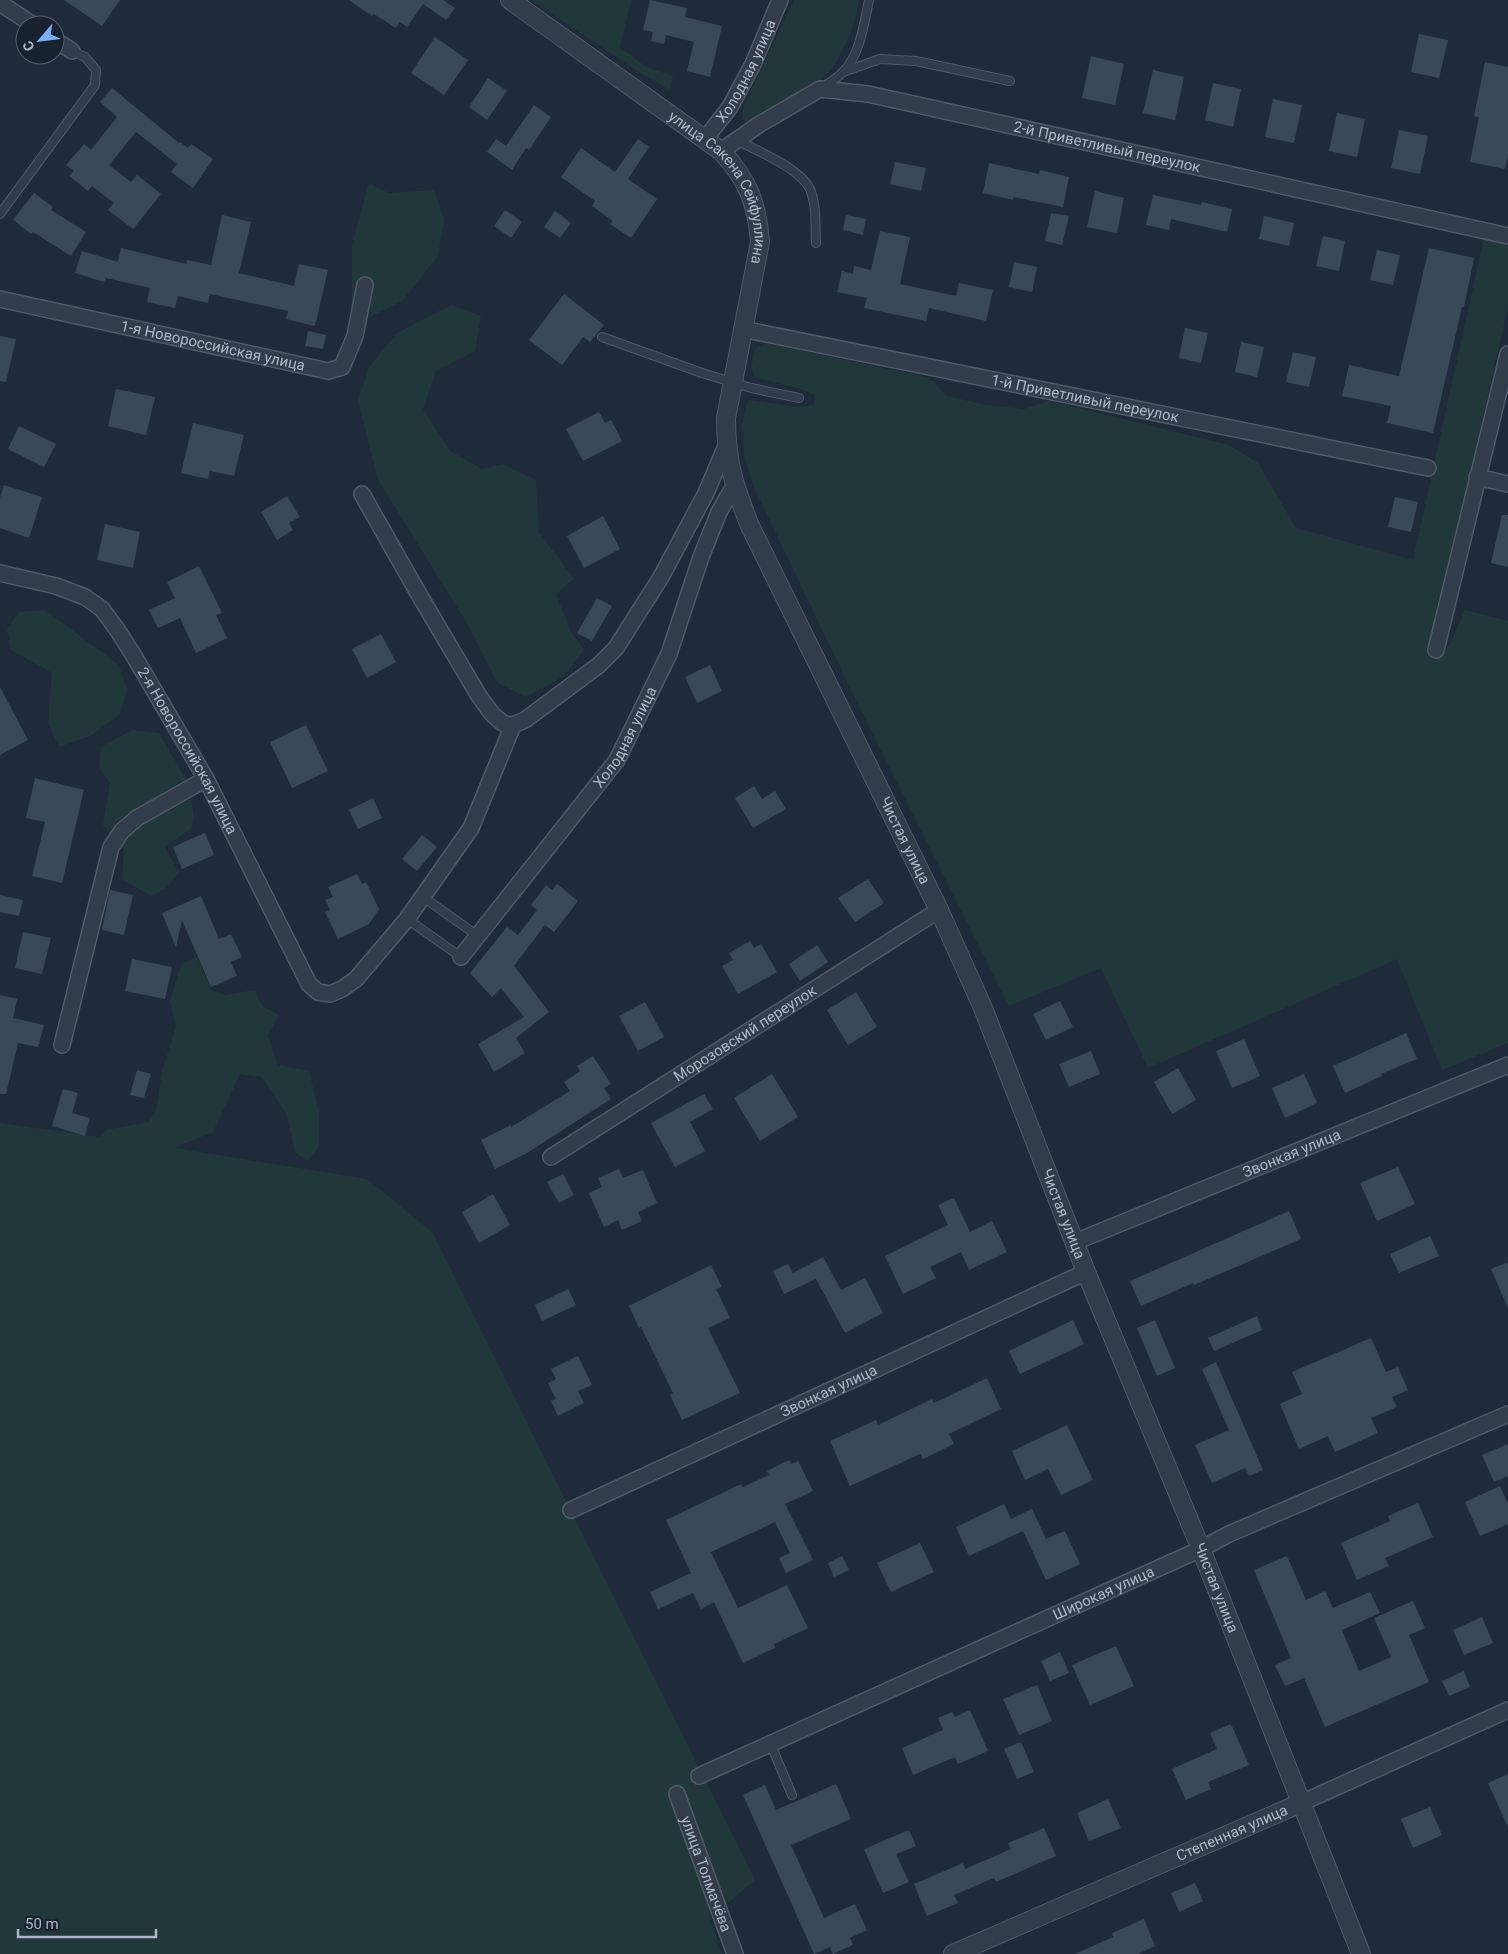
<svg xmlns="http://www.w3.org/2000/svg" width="1508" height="1954" viewBox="0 0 1508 1954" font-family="Roboto,sans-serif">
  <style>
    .green { fill: #21383b }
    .building { fill: #3a495a }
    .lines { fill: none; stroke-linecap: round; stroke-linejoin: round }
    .service-casing { stroke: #505a68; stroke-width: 10 }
    .minor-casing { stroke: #505a68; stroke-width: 18 }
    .tertiary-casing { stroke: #505a68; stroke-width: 20 }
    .service { stroke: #333c4a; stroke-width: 8 }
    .minor { stroke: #333c4a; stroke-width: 15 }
    .tertiary { stroke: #333c4a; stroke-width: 18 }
    .labels { text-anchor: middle; stroke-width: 4; stroke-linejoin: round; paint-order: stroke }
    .street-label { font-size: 15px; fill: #adb7c7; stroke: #18222f }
  </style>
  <rect width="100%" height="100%" fill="#1f2b3a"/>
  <g class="green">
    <path d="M531 0H631L620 47 646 67 673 76 670 90 645 76Z"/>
    <path d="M794 0H860C854 27 840 67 817 83 796 99 770 110 747 123L742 117 743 108Z"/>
    <path d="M369 183 389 193 434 190 444 220 438 256 402 301 352 326V244Z"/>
    <path d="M1484 238 1508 246V307L1429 653 1433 661 1449 646 1465 610 1508 621V1043L1442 1070 1397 959 1148 1068 1101 968 1009 1006 847 682 753 485 744 454 742 424 748 400 800 407 814 405 815 395 801 389 754 377 751 367 756 348 765 343 929 378 947 396 986 405 1024 409 1049 401 1229 445 1258 463 1296 528 1413 560Z"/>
    <path d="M451 305 481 316 475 351 436 371 423 409 450 451 482 469 502 464 536 480 539 532 574 579 556 594 571 632 584 650 563 677 525 697 497 682 467 623 378 480 358 401 369 367 397 333Z"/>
    <path d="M45 610 119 665 127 690 120 714 92 735 59 747 48 723 52 673 11 650 7 629 19 612Z"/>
    <path d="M132 730 159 733 188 783 194 818 191 829 165 847 179 872 166 888 151 896 122 879 124 850 103 825 110 783 99 767 101 747Z"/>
    <path d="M197 957 211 990 225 995 255 990 262 1006 279 1015 268 1036 278 1065 309 1071 319 1113V1146L308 1161 295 1152 287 1115 262 1077 240 1074 213 1132 174 1148 367 1179 432 1232 755 1880 710 1918 722 1954H0V1123L100 1137 106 1130 149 1122 157 1108 162 1071 176 1027 170 1001 181 964Z"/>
  </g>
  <g class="building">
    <path d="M64 0H120L102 26Z"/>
    <path d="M349 0H443L455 8 446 20 423 4 407 27 400 22 396 28 374 14 372 16Z"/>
    <path d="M650 0 687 8 685 17 722 26 710 77 687 71 694 42 666 35 664 44 651 41 653 32 643 30Z"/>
    <path d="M1419 34 1448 40 1439 78 1411 72Z"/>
    <path d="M435 37 468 60 444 95 411 73Z"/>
    <path d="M1091 56 1124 64 1115 105 1082 98Z"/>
    <path d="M1485 62 1508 67V156L1505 169 1470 162 1479 117 1474 116Z"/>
    <path d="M1153 70 1184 77 1175 120 1143 113Z"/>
    <path d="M488 78 507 91 487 120 469 107Z"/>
    <path d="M1213 83 1241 89 1233 127 1205 120Z"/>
    <path d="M112 88 179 143 180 142 188 148 191 144 213 159 193 188 171 172 177 164 136 132 109 165 131 182 137 175 161 194 133 229 108 210 114 203 92 186 88 191 69 176 74 171 66 165 84 144 91 150 117 117 100 102Z"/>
    <path d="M1273 99 1302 105 1294 143 1265 137Z"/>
    <path d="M534 105 551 117 529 150 526 148 512 170 487 152 496 139 506 146Z"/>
    <path d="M1337 113 1365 119 1357 157 1329 151Z"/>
    <path d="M1399 130 1428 136 1420 174 1391 168Z"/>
    <path d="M638 139 649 147 628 179 657 199 631 238 610 224 613 221 592 206 595 201 561 177 581 148 615 172Z"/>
    <path d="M895 162 926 168 921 191 890 184Z"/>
    <path d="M989 163 1039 174 1040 170 1069 177 1063 207 1014 197 1013 200 983 193Z"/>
    <path d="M1095 191 1124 198 1117 233 1087 227Z"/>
    <path d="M34 193 53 207 51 210 86 232 71 256 33 232 31 234 13 220Z"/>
    <path d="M1153 195 1201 205 1202 202 1232 209 1227 232 1171 219 1169 230 1146 225Z"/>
    <path d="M505 210 522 222 511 238 494 226Z"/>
    <path d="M555 211 571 223 560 238 544 227Z"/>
    <path d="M1051 213 1069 216 1062 245 1045 241Z"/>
    <path d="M222 215 251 222 239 273 294 286 299 264 328 270 315 326 286 319 288 311 210 294 208 303 178 296 175 308 147 302 150 288 106 278 104 282 75 273 82 251 118 262 121 248 186 264 187 260 211 265Z"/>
    <path d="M846 215 866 219 863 235 843 230Z"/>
    <path d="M1264 216 1294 223 1289 246 1259 239Z"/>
    <path d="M880 231 910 237 900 284 956 296 959 283 993 290 986 321 929 308 926 321 864 308 867 298 837 292 842 271 853 274 854 266 871 270Z"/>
    <path d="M1323 236 1345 241 1339 271 1316 266Z"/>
    <path d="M1429 248 1474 258 1464 307H1462L1433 433 1387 423 1391 406 1342 396 1349 365 1399 376Z"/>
    <path d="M1377 250 1400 255 1393 285 1370 280Z"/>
    <path d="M1014 262 1037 267 1032 292 1009 287Z"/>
    <path d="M564 294 604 325 590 342 583 337 562 365 529 340Z"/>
    <path d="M1185 328 1208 333 1201 363 1179 358Z"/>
    <path d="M308 331 326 335 323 349 305 346Z"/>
    <path d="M0 336 16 339 6 382 0 381Z"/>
    <path d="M1241 342 1264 347 1257 377 1235 372Z"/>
    <path d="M1293 352 1316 357 1309 387 1286 382Z"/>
    <path d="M116 389 155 397 146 435 108 426Z"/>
    <path d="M599 412 605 423 611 420 622 441 583 461 566 429Z"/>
    <path d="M193 423 244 435 234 476 210 471 208 479 181 473Z"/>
    <path d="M19 426 56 444 44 467 8 449Z"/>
    <path d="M4 485 42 497 29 538 0 528V498Z"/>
    <path d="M287 496 300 517 289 523 293 530 277 540 261 512Z"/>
    <path d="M1395 497 1418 502 1411 532 1388 527Z"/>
    <path d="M1502 515H1508V567L1491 563Z"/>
    <path d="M603 516 620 549 584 568 567 536Z"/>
    <path d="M105 524 140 532 133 568 97 560Z"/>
    <path d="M199 566 222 613 216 615 227 638 196 653 180 618 158 628 149 610 175 598 167 582Z"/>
    <path d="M597 598 612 606 592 641 577 633Z"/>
    <path d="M381 634 396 662 367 678 352 649Z"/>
    <path d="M710 665 722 691 697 703 685 677Z"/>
    <path d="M0 687 28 740 0 755Z"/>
    <path d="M306 725 328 771 292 788 270 742Z"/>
    <path d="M35 778 84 790 62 883 32 876 45 822 26 818Z"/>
    <path d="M754 786 762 799 775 791 786 809 753 828 735 798Z"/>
    <path d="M373 798 382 818 358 829 349 810Z"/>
    <path d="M205 833 214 855 182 869 173 847Z"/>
    <path d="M422 835 437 847 417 871 402 859Z"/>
    <path d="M357 874 362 884 366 882 379 909 369 924 338 939 325 912 330 910 325 900 333 897 328 887Z"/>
    <path d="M868 879 884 903 855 922 838 898Z"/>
    <path d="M557 884 578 901 554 932 545 925 514 966 549 1012 516 1038 525 1053 494 1072 478 1044 524 1017 501 988 492 997 470 973 507 927 518 935 537 910 531 905 546 885 552 890Z"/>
    <path d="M110 890 133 895 124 935 102 930Z"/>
    <path d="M0 895 23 900 19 916 0 912Z"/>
    <path d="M201 896 219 939 231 934 242 957 231 962 237 976 211 987 182 920 176 947 162 913Z"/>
    <path d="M23 932 51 938 42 974 15 968Z"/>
    <path d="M750 941 754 948 761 944 777 972 738 994 722 966 733 960 729 953Z"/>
    <path d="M817 945 828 962 800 981 789 964Z"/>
    <path d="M132 959 172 967 165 999 125 991Z"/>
    <path d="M856 992 877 1027 848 1045 827 1010Z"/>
    <path d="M0 995 17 999 13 1018 44 1025 38 1047 18 1043 6 1094H0Z"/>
    <path d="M1060 1001 1073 1027 1046 1040 1033 1014Z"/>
    <path d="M645 1002 664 1037 638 1051 619 1016Z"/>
    <path d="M1406 1033 1417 1059 1381 1074 1382 1076 1345 1093 1333 1066Z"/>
    <path d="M1244 1039 1260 1076 1232 1088 1216 1051Z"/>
    <path d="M1091 1051 1100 1074 1069 1087 1059 1064Z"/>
    <path d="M593 1056 611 1084 604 1088 611 1099 527 1153 495 1169 481 1140 511 1125V1127L570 1091 564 1082 580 1071 577 1066Z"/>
    <path d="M1178 1068 1196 1100 1172 1114 1154 1082Z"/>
    <path d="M137 1070 151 1074 144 1098 130 1095Z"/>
    <path d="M772 1074 798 1117 760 1141 734 1098Z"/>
    <path d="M1304 1074 1317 1103 1285 1118 1272 1088Z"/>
    <path d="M63 1089 78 1093 72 1113 90 1118 85 1136 52 1126Z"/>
    <path d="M704 1094 713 1109 690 1122 705 1151 675 1167 651 1123Z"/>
    <path d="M1398 1167 1415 1204 1377 1221 1360 1183Z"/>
    <path d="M619 1169 623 1178 643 1170 657 1203 638 1212 642 1221 622 1230 618 1220 604 1227 589 1193 602 1187 598 1178Z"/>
    <path d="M563 1174 574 1195 559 1203 547 1182Z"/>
    <path d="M493 1194 510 1225 479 1243 462 1212Z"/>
    <path d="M954 1198 970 1232 992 1221 1007 1252 969 1270 961 1252 930 1267 936 1278 903 1294 885 1256 948 1225 938 1205Z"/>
    <path d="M1289 1211 1301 1239 1194 1285 1193 1283 1141 1306 1130 1281Z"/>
    <path d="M1430 1236 1439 1256 1399 1273 1390 1254Z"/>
    <path d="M823 1257 841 1290 865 1278 883 1313 845 1333 816 1279 784 1294 773 1271 788 1264 793 1273Z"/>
    <path d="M1508 1262V1308L1491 1269Z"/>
    <path d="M711 1265 722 1287 716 1289 730 1318 708 1328 740 1393 682 1420 670 1395 673 1393 641 1327 639 1328 629 1306Z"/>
    <path d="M568 1289 576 1305 542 1321 535 1305Z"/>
    <path d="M1257 1316 1262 1330 1214 1351 1208 1338Z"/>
    <path d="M1073 1320 1084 1344 1020 1374 1009 1351Z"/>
    <path d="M1155 1320 1175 1368 1157 1376 1137 1328Z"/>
    <path d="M1371 1338 1386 1372 1398 1367 1408 1390 1392 1397 1397 1407 1371 1418 1378 1433 1335 1452 1328 1436 1299 1449 1280 1404 1302 1394 1292 1372Z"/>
    <path d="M578 1356 592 1385 578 1391 584 1403 558 1416 551 1401 556 1399 548 1383 556 1379 551 1369Z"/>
    <path d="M1216 1362 1263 1470 1249 1476 1245 1468 1212 1483 1195 1445 1229 1430 1202 1369Z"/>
    <path d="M987 1378 1001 1409 949 1434 954 1444 923 1459 920 1454 850 1486 830 1441 876 1420 878 1425 932 1399 934 1403Z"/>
    <path d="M1067 1425 1093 1480 1061 1495 1048 1469 1025 1480 1012 1451Z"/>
    <path d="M1508 1444V1476L1494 1482 1482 1455Z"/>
    <path d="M789 1460 791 1464 798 1461 813 1491 785 1504 813 1560 786 1573 779 1558 790 1553 775 1522 711 1552 738 1608 787 1585 808 1628 774 1644 775 1648 743 1663 714 1602 701 1609 693 1593 658 1609 650 1592 691 1573 666 1520 741 1484 743 1487 769 1475 767 1471Z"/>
    <path d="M1500 1486 1508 1504V1524L1480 1536 1465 1502Z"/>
    <path d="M1418 1503 1433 1537 1385 1558 1389 1566 1357 1580 1341 1543 1390 1521 1388 1516Z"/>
    <path d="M1004 1504 1011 1519 1032 1509 1046 1539 1065 1531 1080 1564 1046 1580 1023 1531 969 1556 956 1527Z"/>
    <path d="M920 1543 934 1572 891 1592 877 1563Z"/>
    <path d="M842 1556 849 1570 834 1577 828 1563Z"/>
    <path d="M1287 1556 1306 1600 1325 1591 1333 1608 1370 1592 1380 1613 1342 1630 1359 1671 1391 1657 1374 1618 1413 1601 1425 1628 1409 1635 1429 1682 1325 1727 1304 1678 1285 1686 1275 1665 1291 1658 1254 1570Z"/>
    <path d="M1482 1617 1493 1643 1464 1655 1453 1630Z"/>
    <path d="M1116 1646 1134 1686 1090 1705 1072 1665Z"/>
    <path d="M1060 1652 1069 1673 1050 1681 1041 1661Z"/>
    <path d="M1464 1671 1470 1687 1449 1696 1442 1681Z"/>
    <path d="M1037 1685 1052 1721 1019 1735 1003 1699Z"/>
    <path d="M970 1710 988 1751 958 1764 955 1757 913 1775 902 1748 943 1730 938 1718 952 1712 955 1717Z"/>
    <path d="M1231 1724 1249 1765 1208 1782 1211 1789 1186 1800 1172 1769 1217 1749 1210 1733Z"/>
    <path d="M1021 1742 1034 1772 1017 1779 1004 1749Z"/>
    <path d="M1508 1774V1827L1488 1783Z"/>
    <path d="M836 1784 851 1819 791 1845 824 1918 855 1904 867 1930 850 1938 853 1945 833 1954 830 1947 814 1954 743 1795 765 1785 776 1810Z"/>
    <path d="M1108 1799 1121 1828 1089 1841 1077 1813Z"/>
    <path d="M1430 1807 1442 1835 1413 1848 1401 1819Z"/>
    <path d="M1044 1828 1056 1856 996 1882 994 1878 954 1895 958 1903 927 1916 914 1884 963 1863 965 1869 1011 1849 1008 1843Z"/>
    <path d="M909 1830 916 1846 896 1854 909 1882 883 1893 864 1849Z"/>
    <path d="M1195 1883 1203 1901 1179 1912 1171 1893Z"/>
    <path d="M1144 1919 1155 1946 1138 1954H1075L1113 1937 1112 1933Z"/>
  </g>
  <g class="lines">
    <g class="service-casing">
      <g id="service">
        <path d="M843 72 880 59 916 61 1010 81"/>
        <path d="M822 87C829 83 836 79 842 73 860 56 864 24 869 0"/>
        <path d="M737 140C757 151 800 168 810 189 817 206 815 225 816 243"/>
        <path d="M0 214 95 85 96 70 85 57 72 51"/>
        <path d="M602 337 702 373 751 388 799 398"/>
        <path d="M423 897 478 936"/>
        <path d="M407 919 461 957"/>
        <path d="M771 1745 792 1795"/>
      </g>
    </g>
    <g class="minor-casing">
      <g id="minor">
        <path d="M0 3 33 25"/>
        <path d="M55 40 72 51"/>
        <path id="s1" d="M705 139 730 107 753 64 780 0"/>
        <path id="s2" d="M721 151 760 124 820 89 868 94 1508 236"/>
        <path id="s3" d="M0 299 328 371 342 367 355 336 365 285"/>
        <path id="s4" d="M742 329 1428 468"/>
        <path d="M1477 477 1508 484"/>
        <path d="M362 494 417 591 479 696 493 715 504 724 513 725"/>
        <path id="s5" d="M0 573 56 586 85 597 102 609 116 628 134 656 206 779 309 984 318 992 330 994 342 989 356 979 407 919 471 828 513 725 525 720 599 665 616 648 661 577 706 493 726 446"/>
        <path d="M1436 650 1508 354"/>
        <path id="s6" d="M461 957 617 760 669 654 701 557 719 512 734 486"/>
        <path d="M62 1045 111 847 122 831 137 818 206 779"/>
        <path id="s7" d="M551 1157 939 910"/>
        <path id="s8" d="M1075 1242 1508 1065"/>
        <path id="s9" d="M571 1510 1086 1272"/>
        <path id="s10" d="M699 1776 1201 1549 1229 1534 1508 1414"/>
        <path id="s11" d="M677 1794 735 1954"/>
        <path d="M1301 1803 1508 1710"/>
      </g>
    </g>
    <g class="tertiary-casing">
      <g id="tertiary">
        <path id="s12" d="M510 0 721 151C748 180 757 203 760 242L726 418C726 461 734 486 750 526L939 910 983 1008 1086 1272 1201 1549 1361 1954"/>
        <path id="s13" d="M953 1954 1301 1803"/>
      </g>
    </g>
    <use href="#service" class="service"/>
    <use href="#minor" class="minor"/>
    <use href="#tertiary" class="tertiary"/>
  </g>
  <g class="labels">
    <g class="street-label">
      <text dy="5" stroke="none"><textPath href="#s1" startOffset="80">Холодная улица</textPath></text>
      <text dy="5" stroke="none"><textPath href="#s2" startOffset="410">2-й Приветливый переулок</textPath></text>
      <text dy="5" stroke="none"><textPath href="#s12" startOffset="290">улица Сакена Сейфуллина</textPath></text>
      <text dy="5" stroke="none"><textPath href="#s3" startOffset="218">1-я Новороссийская улица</textPath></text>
      <text dy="5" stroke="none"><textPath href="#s4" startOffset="350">1-й Приветливый переулок</textPath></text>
      <text dy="5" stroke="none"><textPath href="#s6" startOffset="275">Холодная улица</textPath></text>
      <text dy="5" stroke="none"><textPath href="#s5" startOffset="275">2-я Новороссийская улица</textPath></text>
      <text dy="5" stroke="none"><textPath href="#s12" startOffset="1002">Чистая улица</textPath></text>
      <text dy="5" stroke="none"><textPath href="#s7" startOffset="230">Морозовский переулок</textPath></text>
      <text dy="5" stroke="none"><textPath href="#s8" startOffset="234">Звонкая улица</textPath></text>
      <text dy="5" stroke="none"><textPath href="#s12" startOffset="1408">Чистая улица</textPath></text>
      <text dy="5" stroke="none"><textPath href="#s9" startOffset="284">Звонкая улица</textPath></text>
      <text dy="5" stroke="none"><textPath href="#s12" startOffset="1812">Чистая улица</textPath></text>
      <text dy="5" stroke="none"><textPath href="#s10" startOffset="444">Широкая улица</textPath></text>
      <text dy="5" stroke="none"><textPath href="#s13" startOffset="304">Степенная улица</textPath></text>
      <text dy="5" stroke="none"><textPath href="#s11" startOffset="85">улица Толмачёва</textPath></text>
    </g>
  </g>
  <g transform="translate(40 40) rotate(242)"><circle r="24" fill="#18222f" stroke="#545e6c"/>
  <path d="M0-4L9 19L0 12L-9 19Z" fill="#7aaeff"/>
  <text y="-8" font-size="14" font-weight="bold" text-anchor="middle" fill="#adb7c7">С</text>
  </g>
  <path d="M18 1929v8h138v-8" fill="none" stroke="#adb7c7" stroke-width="2.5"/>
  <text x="25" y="1929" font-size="15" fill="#adb7c7" stroke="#18222f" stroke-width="4" paint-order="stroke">50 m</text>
</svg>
